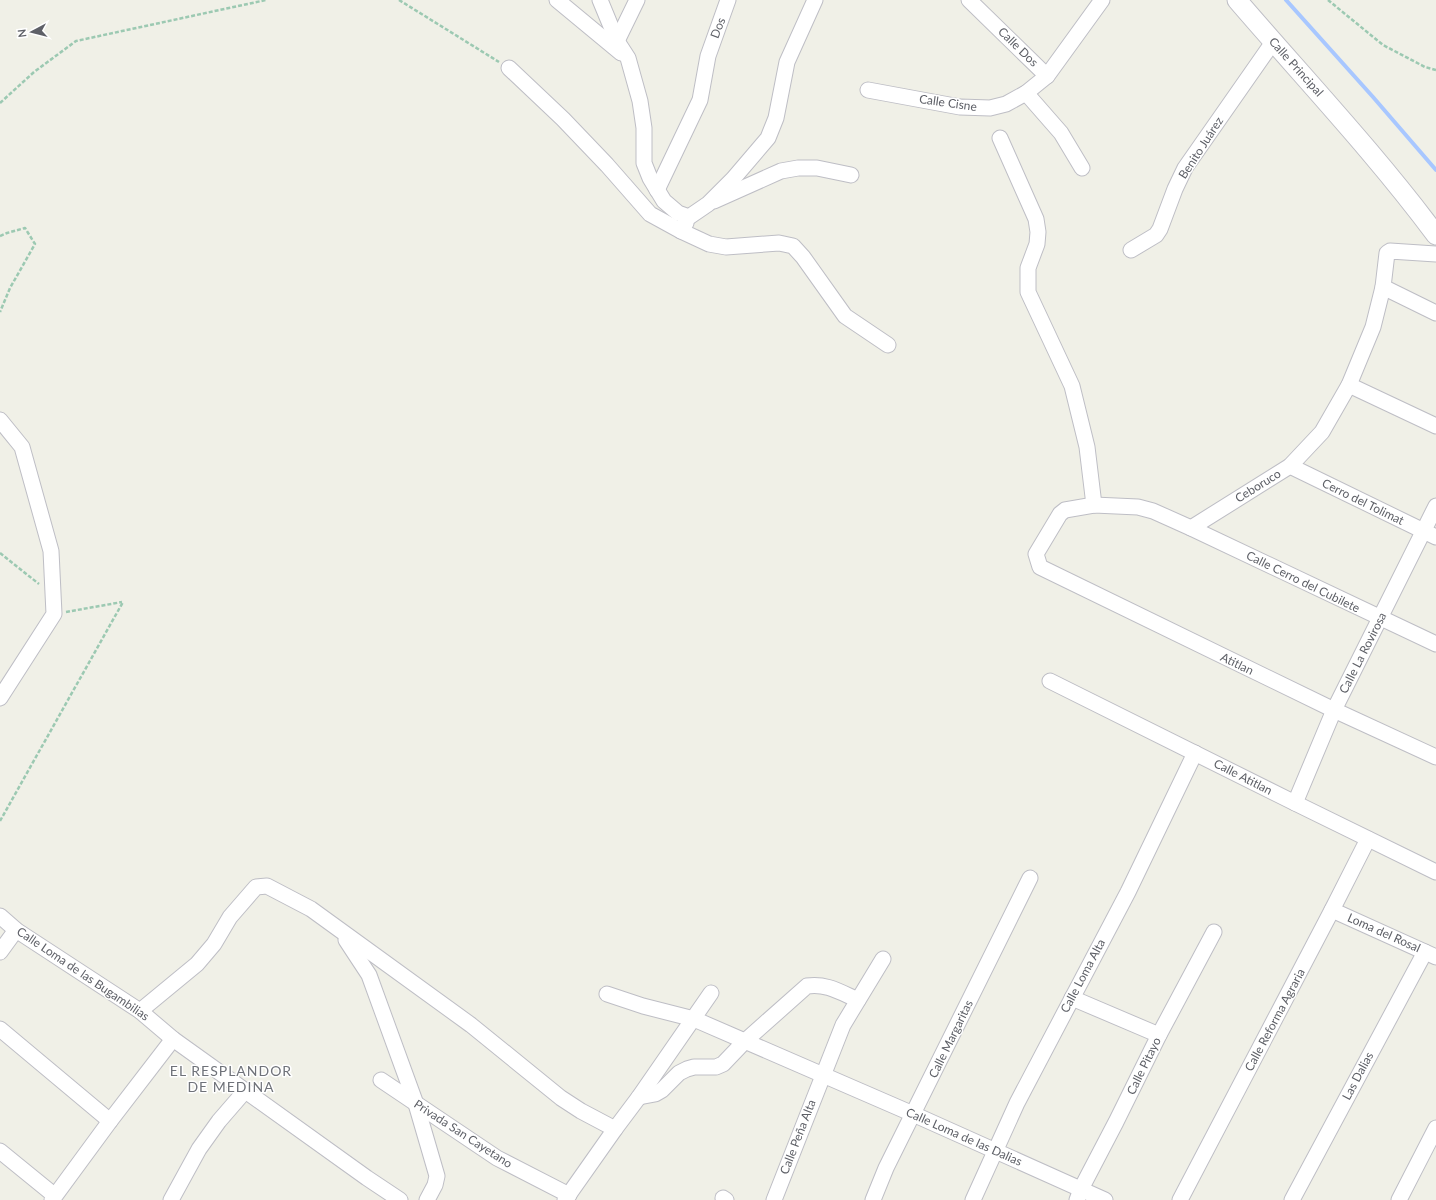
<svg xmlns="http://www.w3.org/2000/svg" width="1436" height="1200" viewBox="0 0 1436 1200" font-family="Lato,sans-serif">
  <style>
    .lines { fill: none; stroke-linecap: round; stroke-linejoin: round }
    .stream { stroke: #a8c7ff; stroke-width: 4 }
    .minor-casing { stroke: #bebec5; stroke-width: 17 }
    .tertiary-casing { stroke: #bebec5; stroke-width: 21 }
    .path { stroke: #9cc9b2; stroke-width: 2.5; stroke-dasharray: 4 2; stroke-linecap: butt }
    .minor { stroke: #fff; stroke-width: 15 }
    .tertiary { stroke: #fff; stroke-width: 19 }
    .labels { text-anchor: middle; stroke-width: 3; stroke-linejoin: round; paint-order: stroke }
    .street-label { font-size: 12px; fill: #5e6067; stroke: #fff }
    .quarter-label { font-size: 14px; letter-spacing: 1px; fill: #6f7279; stroke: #fff }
  </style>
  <rect width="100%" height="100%" fill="#f0f0e7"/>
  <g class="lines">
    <path class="stream" d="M1286 0 1373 97 1436 170"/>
    <g class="minor-casing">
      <g id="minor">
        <path d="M557 0 621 53"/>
        <path d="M600 0 617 41 628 58 640 101 644 128V163L650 178 664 201 678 213 689 217 708 204 733 179 768 138 776 118 787 62 815 0"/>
        <path d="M969 0 1047 76"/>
        <path d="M617 41 637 0"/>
        <path d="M509 68 563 119 607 165 650 214 681 231 686 223"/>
        <path d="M868 90 960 107 990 108 1006 104 1026 93 1047 76 1102 0"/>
        <path d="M1026 93 1061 133 1082 168"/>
        <path d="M1000 138 1036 219 1038 232 1037 244 1028 268V292L1072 386 1087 447 1094 505"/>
        <path d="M657 190 700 100 708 56 728 0"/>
        <path d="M714 201 781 171 798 168H817L851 175"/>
        <path d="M681 231 709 244 726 247 779 243 793 246 803 257 845 316 888 345"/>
        <path d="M1131 250 1156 235 1160 229 1175 189 1185 168 1273 42"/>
        <path d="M1383 287 1436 313"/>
        <path d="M1349 385 1436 426"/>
        <path d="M0 420 22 447 51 551 54 614 0 698"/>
        <path d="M1290 466 1436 537"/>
        <path d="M1191 528 1290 466 1322 432 1349 385 1373 327 1383 287 1387 253 1390 251 1436 254"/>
        <path d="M1436 644 1191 528 1153 511 1138 507 1094 505 1065 510 1060 514 1036 554 1040 567 1334 710 1436 757"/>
        <path d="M1050 681 1295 803 1436 872"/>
        <path d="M1295 803 1334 710 1436 506"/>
        <path d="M1332 910 1436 957"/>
        <path d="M0 916 16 930 140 1011 173 1039 367 1178 400 1200"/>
        <path d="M346 940 369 975 416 1104 437 1176 435 1185 427 1200"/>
        <path d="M0 952 16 930"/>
        <path d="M607 994 643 1006 694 1019 913 1114 1105 1200"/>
        <path d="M1072 998 1159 1035"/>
        <path d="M140 1011 197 964 214 944 230 917 256 887 267 886 311 909 471 1025 561 1098 581 1111 615 1129"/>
        <path d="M0 1029 110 1121"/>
        <path d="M381 1080 497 1158 569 1195"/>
        <path d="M639 1097 655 1094 662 1090 679 1073 687 1069 694 1067H716L723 1064 745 1041 807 986C826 983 840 992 858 1000"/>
        <path d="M0 1151 54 1195"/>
        <path d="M723 1198 726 1200"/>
        <path d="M52 1200 110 1121 173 1039"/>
        <path d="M171 1200 199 1149 219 1121 245 1091"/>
        <path d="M565 1200 615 1129 639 1097 711 993"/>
        <path d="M774 1200 843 1025 883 959"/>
        <path d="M873 1200 886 1168 1030 878"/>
        <path d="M973 1200 1017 1103 1128 892 1195 753"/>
        <path d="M1077 1200 1081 1189 1116 1122 1159 1035 1214 932"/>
        <path d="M1180 1200 1332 910 1368 839"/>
        <path d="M1292 1200 1425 952"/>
        <path d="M1399 1200 1436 1128"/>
      </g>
    </g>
    <g class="tertiary-casing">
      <path id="tertiary" d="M1237 0C1304 78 1375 153 1436 235"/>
    </g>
    <g class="path">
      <path d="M399 0 499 62"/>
      <path d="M1328 0 1383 45 1425 67 1436 70"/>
      <path d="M0 103 34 72 76 41 266 0"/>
      <path d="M0 236 7 233 25 228 35 244 10 288 0 312"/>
      <path d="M0 553 39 584"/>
      <path d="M66 612 122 602"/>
      <path d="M0 821 123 602"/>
    </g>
    <use href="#minor" class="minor"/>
    <use href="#tertiary" class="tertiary"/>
  </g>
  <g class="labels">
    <g class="street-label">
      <text transform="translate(718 28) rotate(-69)" y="4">Dos</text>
      <text transform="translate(1018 47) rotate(44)" y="4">Calle Dos</text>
      <text transform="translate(1296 67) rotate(48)" y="4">Calle Principal</text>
      <text transform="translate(948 103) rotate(8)" y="4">Calle Cisne</text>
      <text transform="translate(1201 148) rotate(-57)" y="4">Benito Juárez</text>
      <text transform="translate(1258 486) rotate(-32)" y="4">Ceboruco</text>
      <text transform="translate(1363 502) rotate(26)" y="4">Cerro del Tolimat</text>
      <text transform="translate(1303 582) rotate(26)" y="4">Calle Cerro del Cubilete</text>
      <text transform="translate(1363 653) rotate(-63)" y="4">Calle La Rovirosa</text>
      <text transform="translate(1237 664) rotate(26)" y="4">Atitlan</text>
      <text transform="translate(1243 777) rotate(27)" y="4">Calle Atitlan</text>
      <text transform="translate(1384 933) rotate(24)" y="4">Loma del Rosal</text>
      <text transform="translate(83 974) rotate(34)" y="4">Calle Loma de las Bugambilias</text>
      <text transform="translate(1083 976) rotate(-62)" y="4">Calle Loma Alta</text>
      <text transform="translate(1275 1020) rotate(-62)" y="4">Calle Reforma Agraria</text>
      <text transform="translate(951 1039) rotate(-64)" y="4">Calle Margaritas</text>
      <text transform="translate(1144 1066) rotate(-64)" y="4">Calle Pitayo</text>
      <text transform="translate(1358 1076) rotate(-62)" y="4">Las Dalias</text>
      <text transform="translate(463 1134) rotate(33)" y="4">Privada San Cayetano</text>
      <text transform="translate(798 1137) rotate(-69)" y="4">Calle Peña Alta</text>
      <text transform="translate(964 1137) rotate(24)" y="4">Calle Loma de las Dalias</text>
    </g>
    <g class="quarter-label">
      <text x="231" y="1076">EL RESPLANDOR<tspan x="231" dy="16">DE MEDINA</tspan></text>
    </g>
  </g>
  <g transform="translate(32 32) rotate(263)" stroke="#ffffff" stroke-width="3" paint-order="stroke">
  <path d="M0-3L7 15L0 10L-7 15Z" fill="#5e6067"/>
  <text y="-6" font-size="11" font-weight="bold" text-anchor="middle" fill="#5e6067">N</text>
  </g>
</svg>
